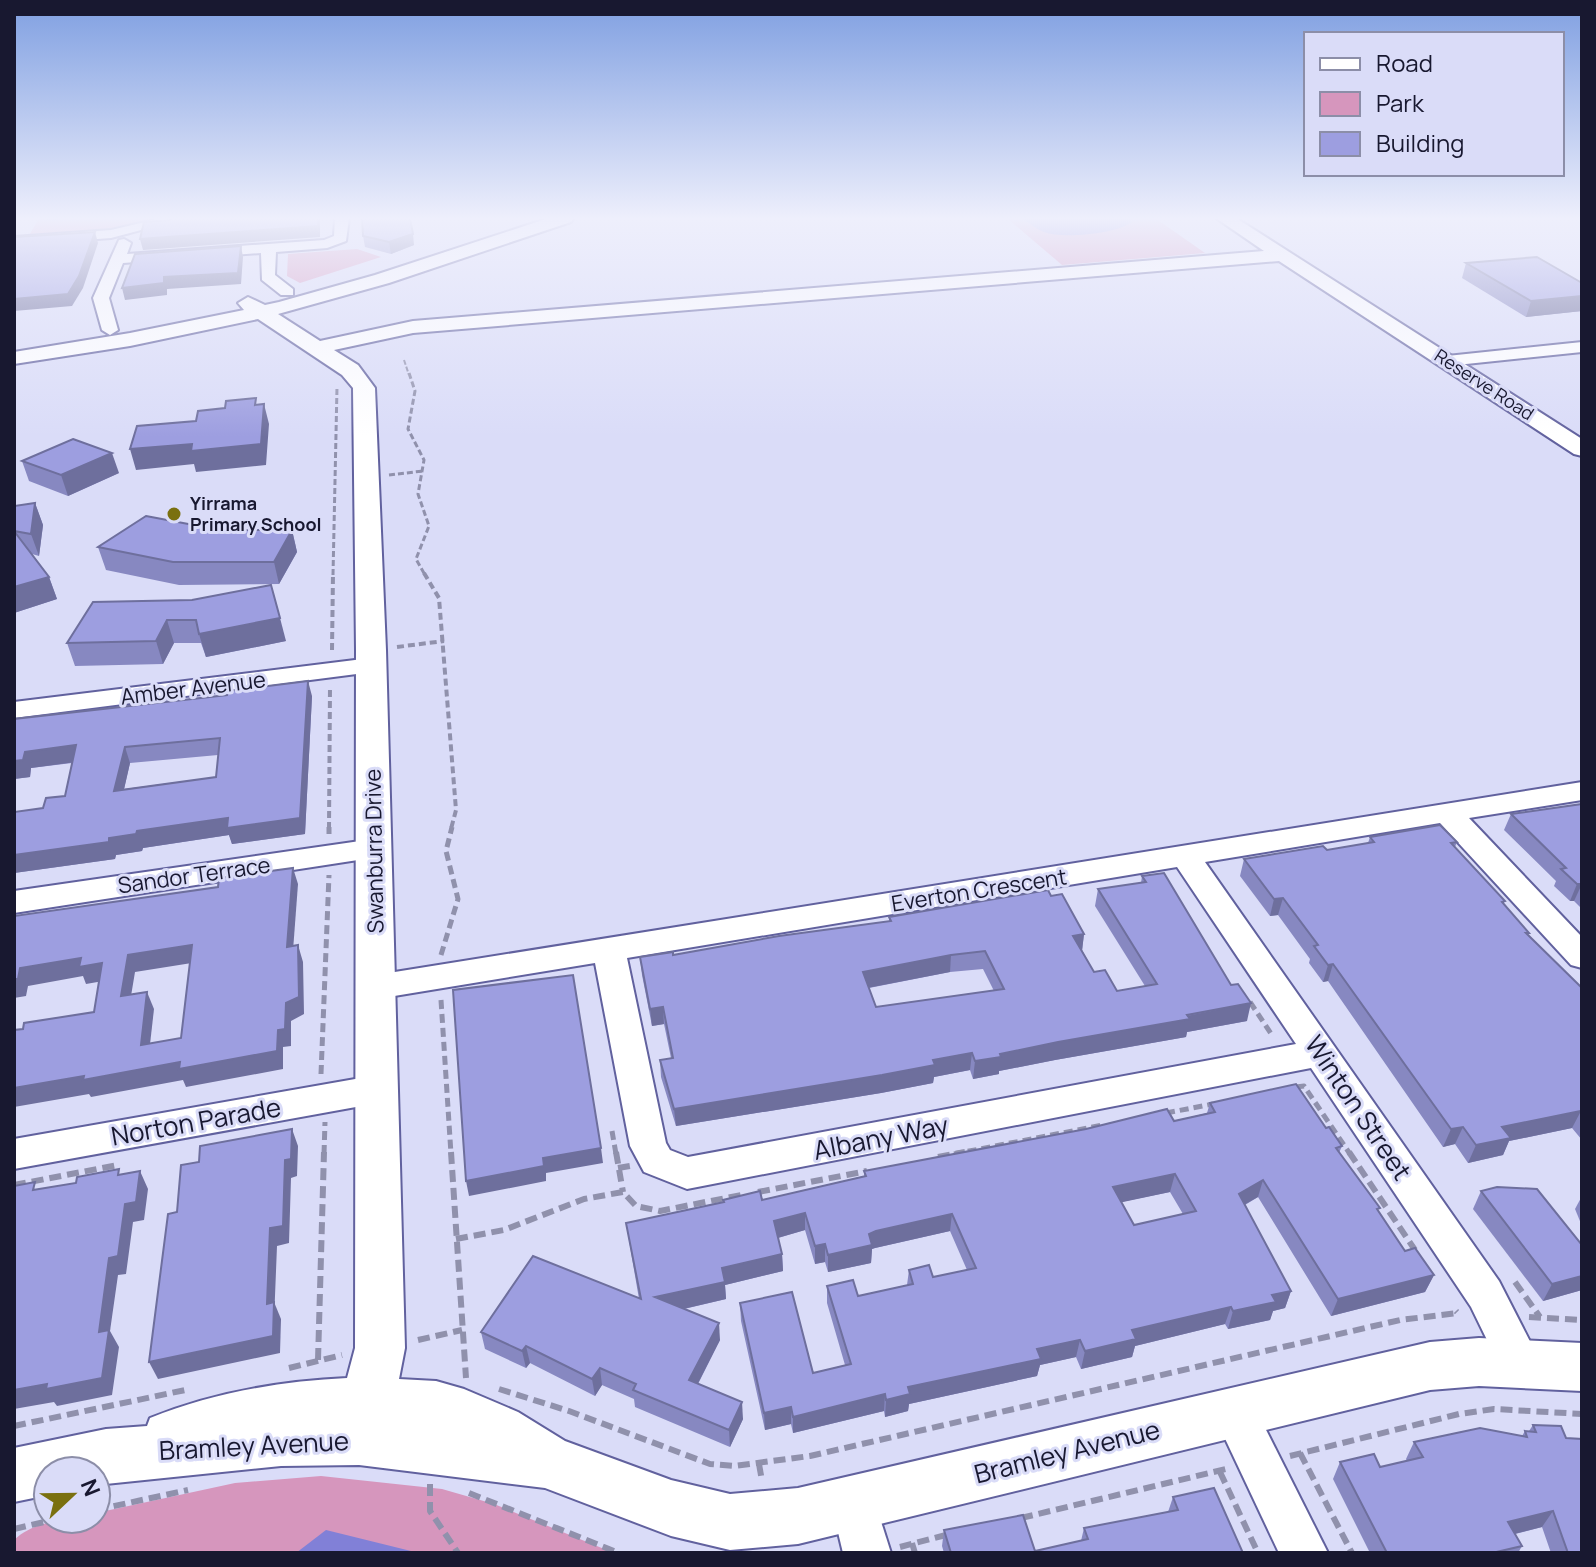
<svg xmlns="http://www.w3.org/2000/svg" width="1596" height="1567" viewBox="0 0 1596 1567" font-family="Manrope,sans-serif">
  <style>
    .green { fill: #d696bd }
    .water { fill: #8180d7 }
    .lines { fill: none; stroke-linecap: round; stroke-linejoin: round }
    .minor-casing { stroke: #61619e; stroke-width: 4 }
    .tertiary-casing { stroke: #61619e; stroke-width: 4 }
    .path-far4 { stroke: #9091ac; stroke-width: 2; stroke-dasharray: 5 2; stroke-linecap: butt }
    .path-far3 { stroke: #9091ac; stroke-width: 3; stroke-dasharray: 6 3; stroke-linecap: butt }
    .path-far2 { stroke: #9091ac; stroke-width: 4; stroke-dasharray: 7 4; stroke-linecap: butt }
    .path-far1 { stroke: #9091ac; stroke-width: 5; stroke-dasharray: 9 5; stroke-linecap: butt }
    .path { stroke: #9091ac; stroke-width: 6; stroke-dasharray: 12 6; stroke-linecap: butt }
    .minor { fill: #fff; fill-rule: evenodd }
    .tertiary { fill: #fff; fill-rule: evenodd }
    .wall { fill: #8788c1; fill-rule: evenodd }
    .shaded-wall { fill: #6e6f9d }
    .building { fill: #9d9ee0; stroke: #6e6f9d; stroke-width: 2; fill-rule: evenodd }
    .poi-dot { fill: #7a700f; stroke: #dadcf8; stroke-width: 3 }
    .labels { text-anchor: middle; stroke-width: 6; stroke-linejoin: round; paint-order: stroke }
    .far-street-label { font-size: 18px; fill: #181830; stroke: #dadcf8 }
    .far-poi-label { font-size: 18px; font-weight: bold; fill: #181830; stroke: #dadcf8; text-anchor: start }
    .street-label { font-size: 22px; fill: #181830; stroke: #dadcf8 }
    .near-street-label { font-size: 26px; fill: #181830; stroke: #dadcf8 }
  </style>
  <rect width="100%" height="100%" fill="#dadcf8"/>
  <g class="green">
    <path d="M39 218H162L106 230 30 234Z"/>
    <path d="M1007 218H1155L1205 253 1062 265Z"/>
    <path d="M357 249 381 257 300 283 287 276 288 254Z"/>
    <path d="M321 1476 442 1489 494 1504 614 1553H14V1540C35 1520 68 1519 96 1519V1513L235 1483Z"/>
  </g>
  <g class="water">
    <path d="M1022 218H1129L1132 222C1117 234 1062 239 1044 232 1036 229 1029 223 1022 218Z"/>
    <path d="M326 1530 415 1552V1553H296Z"/>
  </g>
  <g class="lines">
    <g class="minor-casing">
      <g id="minor">
        <path d="M162 218H186L111 238 14 245V237L111 230Z"/>
        <path d="M335 218H349L346 241 327 248 276 252 275 275 293 289V295H281L262 280 261 253 123 263 109 298 118 330 110 335 102 330 93 298 119 240 124 239 131 243 127 254 324 240 334 236Z"/>
        <path d="M1582 342V352L1447 366 1438 361 1447 356Z"/>
        <path d="M371 658 380 661 384 666 380 671 14 718V702Z"/>
        <path d="M1582 782V800L1469 818 1582 937V968L1571 965 1440 823 1205 862 1499 1281 1542 1365 1536 1379 1521 1385 1506 1379 1471 1307 1311 1068 687 1189 644 1172 630 1146 595 963 376 999 364 995 359 987 364 979 376 975ZM1177 867 1296 1044 688 1157 670 1150 666 1143 627 958Z"/>
        <path d="M374 839 384 842 389 849 384 856 14 913V891Z"/>
        <path d="M378 1075 391 1079 396 1089 391 1099 378 1103 14 1169V1139Z"/>
        <path d="M1234 1390 1249 1396 1328 1553H1279L1212 1411 1219 1396Z"/>
        <path d="M854 1480 870 1487 891 1553H843L831 1503 838 1487Z"/>
      </g>
    </g>
    <g class="tertiary-casing">
      <path id="tertiary" d="M549 218H574L571 222 389 283 278 314 320 341 413 321 1264 251 1216 218H1236L1582 439V456L1574 454 1279 261 413 333 334 350 358 365 375 388 386 650 405 1348 399 1379 436 1381 464 1389 518 1412 565 1441 671 1480 730 1494 798 1488 1430 1342 1479 1338 1582 1343V1391L1479 1386 1430 1390 798 1544 730 1550 671 1536 545 1488 359 1465 281 1466 96 1485V1471H48V1495L14 1502V1448L106 1429 147 1426 150 1418C212 1393 281 1381 347 1378L355 1348 356 650 353 388 342 375 258 319 130 346 14 364V352L130 333 244 310 238 303 248 297 265 305 279 302 375 275Z"/>
    </g>
    <g class="path-far4">
      <path d="M39 218 56 220"/>
      <path d="M404 360 409 375"/>
    </g>
    <g class="path-far3">
      <path d="M409 373 415 391 408 429 424 460 418 494 429 526 416 559 425 575"/>
      <path d="M389 475 423 471"/>
      <path d="M333 575 337 387"/>
    </g>
    <g class="path-far2">
      <path d="M424 573 439 598 456 810 451 829"/>
      <path d="M397 647 444 641"/>
      <path d="M332 650 333 573"/>
      <path d="M329 829 330 687"/>
    </g>
    <g class="path-far1">
      <path d="M329 834V827"/>
      <path d="M441 955 458 899 446 851 452 827"/>
      <path d="M441 1000 451 1154"/>
      <path d="M1250 1002 1272 1035"/>
      <path d="M321 1074 329 875"/>
      <path d="M1296 1087 1304 1086 1350 1154"/>
      <path d="M1166 1113 1213 1104"/>
      <path d="M612 1131 616 1154"/>
      <path d="M324 1154 325 1122"/>
      <path d="M954 1154 1103 1125"/>
    </g>
    <g class="path">
      <path d="M451 1152 466 1378"/>
      <path d="M616 1152 623 1192"/>
      <path d="M1349 1152 1415 1250"/>
      <path d="M938 1157 965 1152"/>
      <path d="M618 1168 630 1166"/>
      <path d="M14 1185 118 1165"/>
      <path d="M758 1192 867 1171"/>
      <path d="M456 1239 504 1230 584 1199 623 1192 636 1206 660 1211 741 1195"/>
      <path d="M1515 1282 1540 1317"/>
      <path d="M1529 1317 1582 1320"/>
      <path d="M418 1340 462 1330"/>
      <path d="M318 1360 324 1152"/>
      <path d="M289 1368 342 1355"/>
      <path d="M499 1389 569 1411 710 1464 734 1466 810 1456 1400 1320 1458 1313 1456 1311"/>
      <path d="M14 1426 190 1389"/>
      <path d="M1300 1453 1352 1553"/>
      <path d="M1290 1456 1459 1414 1494 1409 1582 1414"/>
      <path d="M759 1464 762 1481"/>
      <path d="M1220 1472 1258 1553"/>
      <path d="M430 1484V1511L458 1553"/>
      <path d="M469 1493 619 1553"/>
      <path d="M96 1510 188 1490"/>
      <path d="M1021 1518 1226 1469"/>
      <path d="M14 1529 57 1519"/>
      <path d="M912 1543 915 1553"/>
      <path d="M900 1547 946 1535"/>
    </g>
    <use href="#minor" class="minor"/>
    <use href="#tertiary" class="tertiary"/>
  </g>
  <g class="wall">
    <path d="M363 236 414 245 391 254 365 247Z"/>
    <path d="M1466 263 1582 283V311L1526 317 1462 278Z"/>
    <path d="M22 461 119 473 68 496 29 481Z"/>
    <path d="M35 503 43 525 39 556 32 554 49 577 57 599 14 613V506Z"/>
    <path d="M220 530H292L297 552 279 584 179 585 106 570 98 547Z"/>
    <path d="M192 600 286 641 206 657 201 643H174L163 664 75 666 67 643Z"/>
    <path d="M312 696 305 834 232 844 229 835 143 848 142 851 116 855 115 859 14 873V812L43 808 65 796 72 763 31 768 30 777 14 779V719ZM218 755 216 777 124 789 130 763Z"/>
    <path d="M1582 804V909L1574 901H1570L1554 886 1556 881 1504 830 1511 814Z"/>
    <path d="M1370 837 1457 842 1455 847 1529 933 1528 935 1582 988V1140L1572 1128 1509 1141 1503 1155 1468 1163 1455 1144 1443 1147 1328 981 1323 982 1309 963 1310 959 1278 915 1270 916 1240 876 1244 859 1327 850 1368 843Z"/>
    <path d="M1142 876 1247 1021 1187 1032 1186 1037 1055 1060 999 1071V1074L973 1079 970 1070 934 1077 933 1083 881 1093 676 1126 661 1077 660 1060 671 1058 664 1024 652 1026 642 975 640 957 673 955 889 922V917L1051 896 1084 934 1082 950 1094 972 1117 991 1145 986 1095 906 1098 889 1141 883ZM983 969 994 991 876 1007 869 988 950 972Z"/>
    <path d="M1210 1103 1326 1128 1342 1146 1339 1153 1405 1251 1434 1275 1425 1292 1331 1316 1258 1197 1245 1205 1291 1291 1285 1308 1273 1311 1270 1320 1228 1329 1225 1324 1135 1346 1132 1357 1081 1369 1076 1357 1040 1365 1037 1376 909 1404 908 1411 885 1417 884 1411 793 1433 791 1424 765 1430 741 1321 740 1303 813 1373 845 1365 827 1303V1286L858 1296 907 1285 909 1270 933 1277 967 1270 950 1231 875 1248 872 1249 871 1263 828 1272 825 1262 815 1264 805 1230 778 1238 782 1254 783 1271 725 1285 726 1299 684 1309 720 1340 698 1384 743 1419 730 1447 635 1407 634 1399 602 1385 595 1396 530 1363 526 1368 485 1349 481 1332 639 1299 626 1223 762 1200 864 1176V1171L1174 1121 1207 1113ZM1170 1192 1183 1214 1134 1225 1121 1202Z"/>
    <path d="M1481 1191 1582 1245V1290L1543 1301 1473 1209Z"/>
    <path d="M1582 1196V1226L1575 1209Z"/>
    <path d="M1533 1425 1582 1553H1551L1542 1527 1515 1534 1522 1546 1518 1553H1370L1333 1479 1340 1462 1380 1467 1407 1461 1406 1459 1414 1442 1522 1436 1525 1431H1529Z"/>
    <path d="M1173 1497 1243 1553H944L942 1546 944 1530 1035 1551 1081 1541 1084 1528 1168 1512Z"/>
  </g>
  <g class="shaded-wall">
    <path d="M318 218H320V237L143 250 140 239Z"/>
    <path d="M95 232 98 243 83 288 72 306 14 311V299Z"/>
    <path d="M413 234 414 245 391 254 389 242Z"/>
    <path d="M241 246 243 257 241 284 167 289V295L125 300 122 288 164 277Z"/>
    <path d="M1582 296V311L1526 317 1531 301Z"/>
    <path d="M264 404 269 424 266 465 196 472 194 464 136 470 130 449Z"/>
    <path d="M112 453 119 473 68 496 61 475Z"/>
    <path d="M35 503 43 525 39 556 31 534Z"/>
    <path d="M292 530 297 552 279 584 274 562Z"/>
    <path d="M49 577 57 599 14 613V587Z"/>
    <path d="M280 618 286 641 206 657 199 634Z"/>
    <path d="M167 620 174 643 163 664 156 641Z"/>
    <path d="M308 681 312 696 305 834 232 844 229 835 143 848 142 851 116 855 115 859 14 873V855L109 838 137 831 228 818Z"/>
    <path d="M76 745 83 761 31 768 30 777 14 779V761L25 752Z"/>
    <path d="M125 747 130 763 120 807 114 791Z"/>
    <path d="M293 868 298 884 292 964 287 947Z"/>
    <path d="M1577 884H1582L1574 901H1570Z"/>
    <path d="M1283 898 1278 915 1270 916 1274 899Z"/>
    <path d="M1084 934 1082 951 1073 936Z"/>
    <path d="M192 945 198 962 135 972 128 1014 121 996 128 955Z"/>
    <path d="M298 945 303 962 304 1014 291 1021V1046L283 1047V1069L186 1087 183 1080 91 1097 89 1094 14 1107V1088L278 1030 286 1003Z"/>
    <path d="M951 955 950 972 862 989 863 972Z"/>
    <path d="M81 958 102 963 109 980 86 984 83 976 28 986 26 996 14 998V979L20 968Z"/>
    <path d="M1333 964 1328 981 1323 982 1328 965Z"/>
    <path d="M147 992 154 1009 148 1062 141 1045Z"/>
    <path d="M1251 1003 1247 1021 1187 1032 1186 1037 1055 1060 999 1071V1074L973 1079 975 1061 1000 1054Z"/>
    <path d="M663 1007 664 1024 652 1026 650 1009Z"/>
    <path d="M972 1053 970 1070 934 1077 933 1083 881 1093 676 1126 674 1109Z"/>
    <path d="M1581 1111 1572 1128 1509 1141 1503 1155 1468 1163 1476 1145 1502 1127Z"/>
    <path d="M1463 1127 1455 1144 1443 1147 1451 1129Z"/>
    <path d="M292 1129 298 1146 297 1176 291 1178 289 1243 277 1246 274 1321 267 1304 270 1228Z"/>
    <path d="M601 1148 603 1163 546 1173V1181L469 1196 466 1181 543 1158Z"/>
    <path d="M140 1171 148 1189 144 1220 133 1222 126 1274 118 1275 110 1331 119 1347 112 1395 57 1406 54 1402 14 1409V1390L99 1332 109 1258 125 1204Z"/>
    <path d="M1175 1174 1170 1192 1109 1205 1113 1187Z"/>
    <path d="M1263 1180 1258 1197 1233 1211 1239 1194Z"/>
    <path d="M805 1213V1230L774 1239V1221Z"/>
    <path d="M952 1214 950 1231 875 1248 872 1249 871 1263 828 1272V1255L869 1234 876 1231Z"/>
    <path d="M825 1244V1262L815 1264V1246Z"/>
    <path d="M782 1254 783 1271 725 1285 726 1299 657 1315 655 1297 722 1268Z"/>
    <path d="M1434 1275 1425 1292 1331 1316 1338 1299Z"/>
    <path d="M1582 1276V1290L1543 1301 1552 1284Z"/>
    <path d="M1291 1291 1285 1308 1273 1311 1270 1320 1228 1329 1233 1311 1272 1295Z"/>
    <path d="M274 1302 281 1319 280 1353 158 1379 149 1362Z"/>
    <path d="M1231 1307 1225 1324 1135 1346 1132 1357 1081 1369 1085 1351 1132 1330Z"/>
    <path d="M719 1323 720 1340 691 1397 689 1380Z"/>
    <path d="M1080 1340 1076 1357 1040 1365 1037 1376 909 1404 908 1411 885 1417 886 1400 908 1387 1037 1349Z"/>
    <path d="M526 1346 530 1363 526 1368 522 1351Z"/>
    <path d="M600 1368 602 1385 595 1396 592 1379Z"/>
    <path d="M885 1394 884 1411 793 1433V1417Z"/>
    <path d="M742 1402 743 1419 730 1447 729 1430Z"/>
    <path d="M791 1407V1424L765 1430 764 1413Z"/>
    <path d="M1553 1511 1542 1527 1498 1538 1508 1522Z"/>
  </g>
  <g class="building">
    <path d="M170 218H318V226L140 239 144 222 170 220Z"/>
    <path d="M362 218H410L413 234 389 242 363 236Z"/>
    <path d="M95 232 79 276 68 294 14 299V237Z"/>
    <path d="M241 246 238 273 164 277V283L122 288 135 254Z"/>
    <path d="M1537 257 1582 283V296L1531 301 1466 263Z"/>
    <path d="M256 398 255 405 264 404 261 444 191 451 192 444 130 449 137 426 196 421 198 411 225 408 226 401Z"/>
    <path d="M73 439 112 453 61 475 22 461Z"/>
    <path d="M35 503 31 534 14 531 49 577 14 587V506Z"/>
    <path d="M146 516 220 530H292L274 562H173L98 547Z"/>
    <path d="M271 585 280 618 199 634 196 620H167L156 641 67 643 93 602 192 600Z"/>
    <path d="M308 681 300 818 227 828 228 818 137 831 136 834 109 838V842L14 855V812L43 808 46 798 65 796 76 745 25 752 23 760 14 761V719L227 695 228 691ZM220 738 216 777 114 791 125 747Z"/>
    <path d="M1582 804V884H1577L1561 869 1566 868 1511 814Z"/>
    <path d="M1440 825 1457 842 1451 843 1505 901 1502 902 1529 933H1526L1582 988V1113L1581 1111 1502 1127 1511 1138 1476 1145 1463 1127 1451 1129 1333 964 1328 965 1314 946 1318 945 1283 898 1274 899 1244 859 1323 846 1327 850 1374 842 1370 837Z"/>
    <path d="M293 868 287 947 298 945 299 997 286 1003 285 1029 278 1030 277 1051 179 1069 180 1062 83 1080 84 1076 14 1088V1030L23 1029 24 1023 94 1012 102 963 79 967 81 958 20 968 18 979H14V916L218 887 219 878ZM192 945 181 1038 141 1045 147 992 121 996 128 955Z"/>
    <path d="M1164 873 1231 985 1238 984 1251 1003 1187 1015 1190 1019 1058 1042 1000 1054 1001 1057 975 1061 972 1053 933 1060 935 1065 882 1075 674 1109 660 1060 673 1058 663 1007 650 1009 640 957 673 952V955L779 936 891 921 889 917 1048 890 1051 896 1062 894 1084 934 1073 936 1094 972 1105 970 1117 991 1157 984 1098 889 1146 882 1142 876ZM985 951 1004 989 876 1007 863 972 951 955Z"/>
    <path d="M573 975 601 1148 543 1158 544 1166 466 1181 453 990Z"/>
    <path d="M1296 1084 1326 1128 1329 1127 1342 1146 1336 1148 1380 1208 1377 1209 1405 1251 1415 1248 1434 1275 1338 1299 1263 1180 1239 1194 1291 1291 1272 1295 1276 1302 1233 1311 1231 1307 1132 1330 1136 1339 1085 1351 1080 1340 1037 1349 1041 1359 908 1387 910 1394 886 1400 885 1394 793 1417 791 1407 764 1413 740 1303 792 1292 813 1373 851 1364 827 1286 853 1280 858 1296 913 1284 909 1270 929 1265 933 1277 976 1268 952 1214 876 1231 869 1234 872 1245 828 1255 825 1244 815 1246 805 1213 774 1221 782 1254 722 1268 725 1282 655 1297 719 1323 689 1380 742 1402 729 1430 633 1390 636 1384 600 1368 592 1379 526 1346 522 1351 481 1332 533 1256 641 1299 626 1223 724 1202 723 1200 760 1191 762 1200 866 1176 864 1171 1086 1129 1167 1109 1174 1121 1215 1112 1210 1103ZM1175 1174 1196 1211 1134 1225 1113 1187Z"/>
    <path d="M292 1129 291 1159 285 1160 283 1226 270 1228 267 1304 274 1302 273 1336 149 1362 168 1214 177 1212 181 1165 199 1162 200 1146Z"/>
    <path d="M119 1169 118 1175 140 1171 136 1202 125 1204 118 1256 109 1258 99 1332 109 1330 102 1378 46 1389 47 1384 14 1390V1186L35 1182 33 1190 76 1183 77 1177Z"/>
    <path d="M1497 1187 1537 1189 1582 1245V1276L1552 1284 1481 1191Z"/>
    <path d="M1533 1425 1561 1426 1566 1438 1582 1439V1553H1568L1553 1511 1508 1522 1522 1546 1492 1553H1387L1340 1462 1374 1454 1380 1467 1423 1457 1414 1442 1480 1428 1527 1437 1525 1431 1536 1432Z"/>
    <path d="M1214 1488 1243 1553H951L944 1530 1023 1515 1035 1551 1088 1539 1084 1528 1178 1510 1173 1497Z"/>
  </g>
  <linearGradient id="sky" x2="0" y2="1"><stop stop-color="#7f9fe1"/><stop offset="0.5" stop-color="#eeeffc"/><stop offset="1" stop-color="#eeeffc" stop-opacity="0"/></linearGradient>
  <rect width="1596" height="437" fill="url(#sky)"/>
  <circle class="poi-dot" cx="174" cy="514" r="8"/>
  <g class="labels">
    <g class="far-street-label">
      <text transform="translate(1484 385) rotate(33)" y="6">Reserve Road</text>
    </g>
    <g class="far-poi-label">
      <text x="190" y="510">Yirrama<tspan x="190" dy="21">Primary School</tspan></text>
    </g>
    <g class="street-label">
      <text transform="translate(193 688) rotate(-7)" y="8">Amber Avenue</text>
      <text transform="translate(374 851) rotate(-91)" y="8">Swanburra Drive</text>
      <text transform="translate(194 875) rotate(-8)" y="8">Sandor Terrace</text>
      <text transform="translate(979 890) rotate(-9)" y="8">Everton Crescent</text>
    </g>
    <g class="near-street-label">
      <text transform="translate(1358 1108) rotate(56)" y="9">Winton Street</text>
      <text transform="translate(196 1122) rotate(-10)" y="9">Norton Parade</text>
      <text transform="translate(881 1138) rotate(-11)" y="9">Albany Way</text>
      <text transform="translate(254 1446) rotate(-3)" y="9">Bramley Avenue</text>
      <text transform="translate(1067 1452) rotate(-14)" y="9">Bramley Avenue</text>
    </g>
  </g>
  <rect width="1596" height="1567" fill="none" stroke="#181830" stroke-width="32"/>
  <rect x="1304" y="32" width="260" height="144" fill="#dadcf8" stroke="#8c8ea8" stroke-width="2"/>
  <rect x="1320" y="58" width="40" height="12" fill="#ffffff" stroke="#8c8ea8" stroke-width="2"/>
  <text x="1376" y="72" font-size="24" fill="#181830">Road</text>
  <rect x="1320" y="92" width="40" height="24" fill="#d696bd" stroke="#8c8ea8" stroke-width="2"/>
  <text x="1376" y="112" font-size="24" fill="#181830">Park</text>
  <rect x="1320" y="132" width="40" height="24" fill="#9d9ee0" stroke="#8c8ea8" stroke-width="2"/>
  <text x="1376" y="152" font-size="24" fill="#181830">Building</text>
  <g transform="translate(72 1495) rotate(68)"><circle r="38" fill="#dadcf8" stroke="#8c8ea8" stroke-width="2"/>
  <path d="M0-6L14 30L0 20L-14 30Z" fill="#7a700f"/>
  <text y="-12" font-size="22" font-weight="bold" text-anchor="middle" fill="#181830">N</text>
  </g>
</svg>
